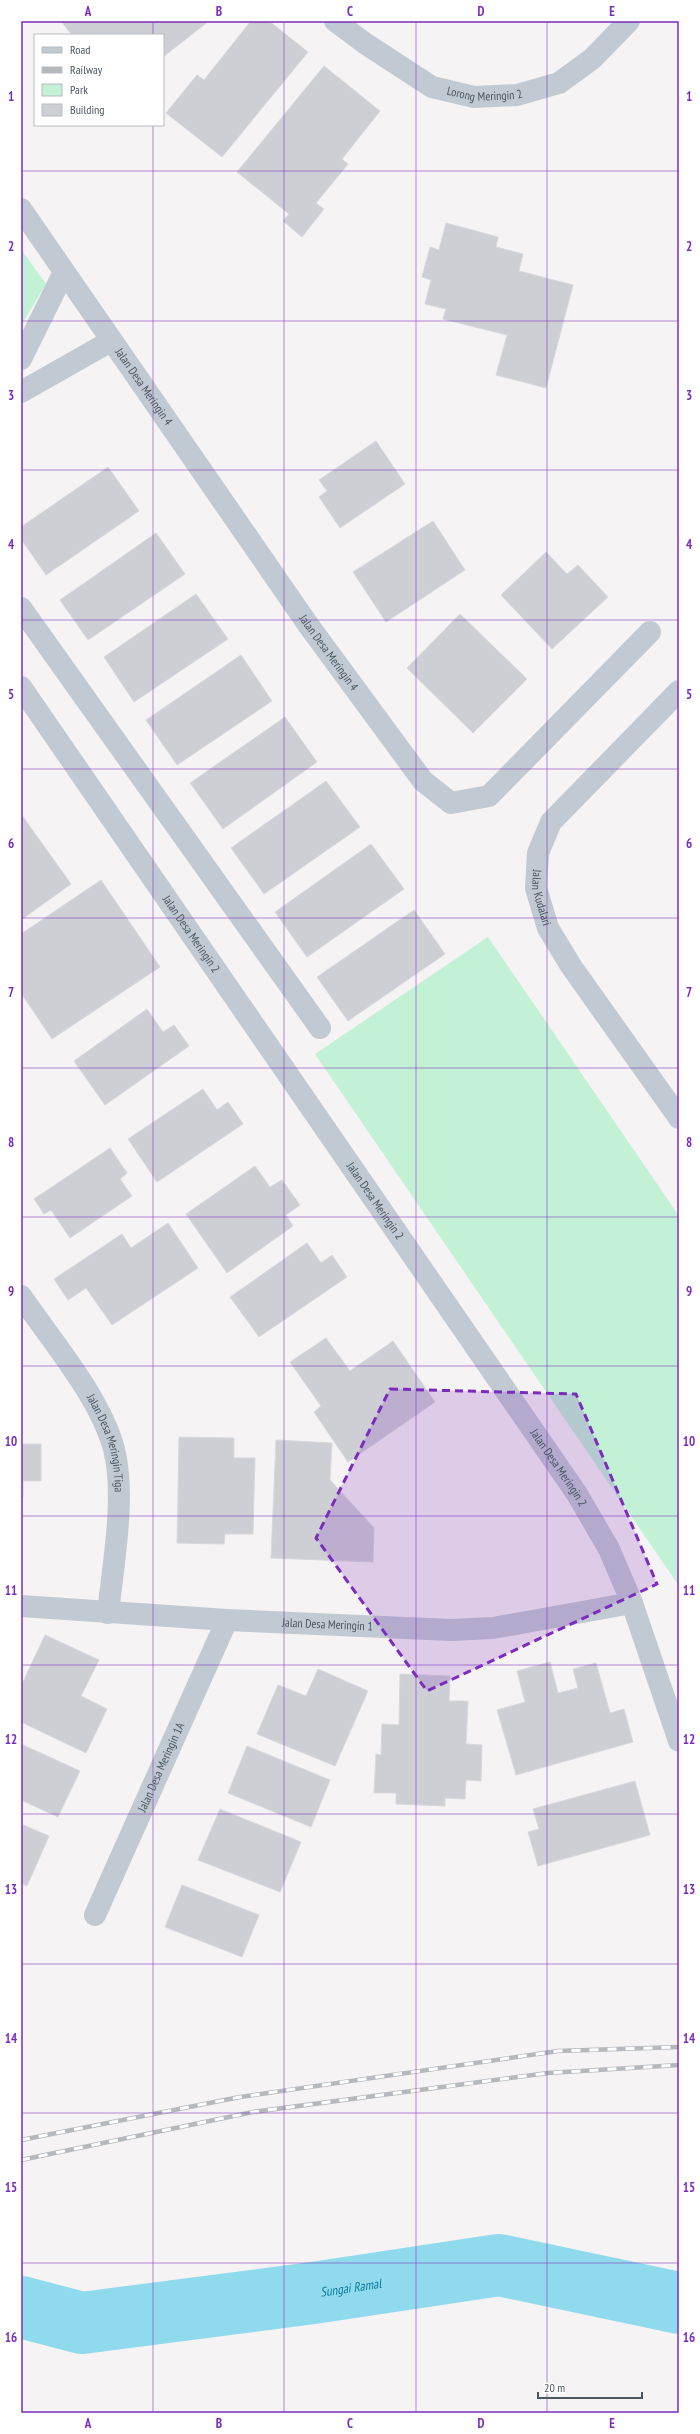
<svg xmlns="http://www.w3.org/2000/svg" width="700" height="2434" viewBox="0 0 700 2434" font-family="'PT Sans Narrow',sans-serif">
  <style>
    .green { fill: #c3f1d5 }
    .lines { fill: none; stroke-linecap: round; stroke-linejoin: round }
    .river { stroke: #90daee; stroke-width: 62 }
    .building { fill: #cdcfd5; stroke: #d7d9de }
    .minor { stroke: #c1cad2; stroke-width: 22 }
    .rail-casing { stroke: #b5b8bd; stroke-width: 4.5 }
    .rail { stroke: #fff; stroke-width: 3; stroke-dasharray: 9; stroke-linecap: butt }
    .marked { fill: #7b2cbf; fill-opacity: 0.2; stroke: #7b2cbf; stroke-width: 3; stroke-dasharray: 8 5; stroke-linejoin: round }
    .grid { fill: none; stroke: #7b2cbf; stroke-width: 1; stroke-opacity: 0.55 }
    .labels { text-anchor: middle; stroke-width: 3.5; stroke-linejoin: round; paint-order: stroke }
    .street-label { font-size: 12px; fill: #4a5661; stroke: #fff }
    .water-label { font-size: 13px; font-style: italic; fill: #0c7c9b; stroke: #fff }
    .neatline { fill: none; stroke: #7b2cbf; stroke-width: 1.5 }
    .grid-label { font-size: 13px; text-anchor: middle; font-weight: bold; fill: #7b2cbf }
  </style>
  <rect width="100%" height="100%" fill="#f5f3f3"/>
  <g class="green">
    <path d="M21 249 46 284 21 326Z"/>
    <path d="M488 937 679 1216V1586L315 1054Z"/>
  </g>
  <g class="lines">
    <path class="river" id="s1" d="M21 2307 82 2323 313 2293 499 2265 679 2303"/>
  </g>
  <g class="building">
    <path d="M61 21H209L163 57V35H72Z"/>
    <path d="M251 21H269L308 52 222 157 166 113 197 75 204 80Z"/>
    <path d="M324 66 380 111 342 159 348 164 316 203 324 209 302 237 283 221 289 214 237 172Z"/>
    <path d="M446 223 498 237 496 247 523 254 519 271 573 285 546 388 496 375 507 335 443 319 446 309 425 304 431 280 422 277 430 247 439 250Z"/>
    <path d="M376 441 405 484 340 528 319 497 327 491 319 480Z"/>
    <path d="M108 467 139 511 46 575 21 539V527Z"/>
    <path d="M433 521 465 570 386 622 353 572Z"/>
    <path d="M156 533 185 574 88 640 60 600Z"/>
    <path d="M546 552 567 574 578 565 608 597 552 649 501 595Z"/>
    <path d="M196 594 228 639 134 702 104 657Z"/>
    <path d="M460 614 527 679 473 733 407 668Z"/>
    <path d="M241 655 272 701 177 765 146 720Z"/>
    <path d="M285 717 317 762 223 829 190 783Z"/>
    <path d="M326 781 360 827 264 894 231 848Z"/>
    <path d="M21 814 71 884 21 920Z"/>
    <path d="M371 844 404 889 307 957 275 912Z"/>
    <path d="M101 880 160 967 52 1039 21 993V934Z"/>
    <path d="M414 910 445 954 348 1021 317 977Z"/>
    <path d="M147 1009 163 1032 174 1025 189 1046 105 1105 74 1061Z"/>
    <path d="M203 1089 217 1110 228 1102 243 1124 157 1182 128 1139Z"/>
    <path d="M110 1148 127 1173 120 1179 132 1196 70 1238 51 1210 44 1214 34 1199Z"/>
    <path d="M255 1166 270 1187 282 1180 300 1205 286 1215 293 1226 227 1273 186 1214Z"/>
    <path d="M168 1223 198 1268 112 1325 86 1288 68 1300 54 1279 122 1234 131 1248Z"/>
    <path d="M307 1243 321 1263 332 1255 347 1277 259 1337 230 1297Z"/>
    <path d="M326 1338 350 1371 393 1341 435 1402 348 1462 314 1412 321 1406 290 1362Z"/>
    <path d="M179 1437 234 1438V1458H255L253 1534H225L224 1544 177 1543Z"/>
    <path d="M276 1440 332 1443 330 1480 374 1528 373 1562 271 1558Z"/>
    <path d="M21 1444H41V1481H23V1497H21Z"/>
    <path d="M45 1635 99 1660 81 1696 107 1709 86 1753 21 1722V1686Z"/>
    <path d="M550 1662 558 1693 578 1688 573 1669 596 1663 610 1713 624 1709 633 1742 516 1775 497 1710 525 1702 517 1671Z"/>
    <path d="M318 1669 368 1691 335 1766 257 1734 278 1685 306 1696Z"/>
    <path d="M400 1674 450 1676 449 1701H468L466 1744 482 1745 481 1781 466 1780 465 1799 445 1798V1806L396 1804V1793H374L376 1754 381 1755 382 1724 399 1725Z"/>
    <path d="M21 1744 80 1771 58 1817 21 1800Z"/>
    <path d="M247 1746 330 1780 311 1827 228 1793Z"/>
    <path d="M635 1781 650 1835 538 1866 528 1832 539 1829 533 1809Z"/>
    <path d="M220 1809 301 1842 280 1892 198 1860Z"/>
    <path d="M21 1824 49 1836 27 1886 21 1883Z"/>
    <path d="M182 1885 259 1915 242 1957 165 1927Z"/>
  </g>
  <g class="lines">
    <g class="minor">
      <path id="s2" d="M335 21 366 44 432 87 474 97 517 95 559 83 592 59 629 21"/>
      <path id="s3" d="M21 209 309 626 423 781 451 803 489 796 650 632"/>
      <path d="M21 359 64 272"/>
      <path d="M21 392 111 341"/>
      <path d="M21 608 320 1028"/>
      <path id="s4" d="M21 687 577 1494 609 1549 632 1603 679 1741"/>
      <path id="s5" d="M679 691 551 822 538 853 536 888 548 928 571 966 679 1118"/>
      <path id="s6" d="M21 1296C52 1341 100 1397 114 1449 126 1496 113 1565 108 1613"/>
      <path id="s7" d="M21 1606 227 1620 451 1630 493 1628 632 1603"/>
      <path id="s8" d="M95 1915 227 1620"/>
    </g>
    <g class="rail-casing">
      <g id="rail">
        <path d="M21 2140 240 2097 558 2051 679 2047"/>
        <path d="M21 2160 253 2112 548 2073 679 2065"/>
      </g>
    </g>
    <use href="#rail" class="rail"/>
  </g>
  <path class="marked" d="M390 1389 576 1394 657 1584 427 1691 316 1538Z"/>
  <path class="grid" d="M153 21V35M284 21V2413M416 21V2413M547 21V2413M153 125V2413M21 171H679M21 321H679M21 470H679M21 620H679M21 769H679M21 918H679M21 1068H679M21 1217H679M21 1366H679M21 1516H679M21 1665H679M21 1814H679M21 1964H679M21 2113H679M21 2263H679"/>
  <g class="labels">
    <g class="street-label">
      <text dy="4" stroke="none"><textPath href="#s2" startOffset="171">Lorong Meringin 2</textPath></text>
      <text dy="4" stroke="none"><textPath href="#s3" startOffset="216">Jalan Desa Meringin 4</textPath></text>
      <text dy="4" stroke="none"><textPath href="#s3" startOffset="540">Jalan Desa Meringin 4</textPath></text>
      <text dy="4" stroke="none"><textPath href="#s5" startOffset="262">Jalan Kudalari</textPath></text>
      <text dy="4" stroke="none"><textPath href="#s4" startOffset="300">Jalan Desa Meringin 2</textPath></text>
      <text dy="4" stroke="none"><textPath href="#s4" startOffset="624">Jalan Desa Meringin 2</textPath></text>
      <text dy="4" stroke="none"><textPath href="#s6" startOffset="172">Jalan Desa Meringin Tiga</textPath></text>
      <text dy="4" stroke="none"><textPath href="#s4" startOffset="948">Jalan Desa Meringin 2</textPath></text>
      <text dy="4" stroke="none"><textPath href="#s7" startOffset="307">Jalan Desa Meringin 1</textPath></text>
      <text dy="4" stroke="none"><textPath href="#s8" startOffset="162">Jalan Desa Meringin 1A</textPath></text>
    </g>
    <g class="water-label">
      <text dy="5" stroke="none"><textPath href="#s1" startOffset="334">Sungai Ramal</textPath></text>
    </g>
  </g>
  <rect width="700" height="2434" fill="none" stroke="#ffffff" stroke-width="44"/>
  <rect x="34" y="34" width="130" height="92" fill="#ffffff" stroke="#b7bbc0"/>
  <rect x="42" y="47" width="20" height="6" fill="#c1cad2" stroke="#b7bbc0"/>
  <text x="70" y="54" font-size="12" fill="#4a5661">Road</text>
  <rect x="42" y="67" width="20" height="6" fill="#b5b8bd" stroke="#b7bbc0"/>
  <text x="70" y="74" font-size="12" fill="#4a5661">Railway</text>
  <rect x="42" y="84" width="20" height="12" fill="#c3f1d5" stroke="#b7bbc0"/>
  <text x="70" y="94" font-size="12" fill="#4a5661">Park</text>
  <rect x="42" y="104" width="20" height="12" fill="#cdcfd5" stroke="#b7bbc0"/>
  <text x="70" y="114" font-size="12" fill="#4a5661">Building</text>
  <path d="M538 2392v6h104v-6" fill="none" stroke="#4a5661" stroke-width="2"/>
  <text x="544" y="2392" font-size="12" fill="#4a5661" stroke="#ffffff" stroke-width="3" paint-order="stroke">20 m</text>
  <rect x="22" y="22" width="656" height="2390" class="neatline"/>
  <g class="grid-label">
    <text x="88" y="16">A</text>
    <text x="219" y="16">B</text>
    <text x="350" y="16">C</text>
    <text x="481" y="16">D</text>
    <text x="612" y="16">E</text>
    <text x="11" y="101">1</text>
    <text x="689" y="101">1</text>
    <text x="11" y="251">2</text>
    <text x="689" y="251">2</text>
    <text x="11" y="400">3</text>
    <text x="689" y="400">3</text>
    <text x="11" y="549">4</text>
    <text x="689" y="549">4</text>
    <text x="11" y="699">5</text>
    <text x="689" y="699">5</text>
    <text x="11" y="848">6</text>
    <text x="689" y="848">6</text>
    <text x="11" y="997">7</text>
    <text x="689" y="997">7</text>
    <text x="11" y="1147">8</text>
    <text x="689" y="1147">8</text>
    <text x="11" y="1296">9</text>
    <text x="689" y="1296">9</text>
    <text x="11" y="1446">10</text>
    <text x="689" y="1446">10</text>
    <text x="11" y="1595">11</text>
    <text x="689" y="1595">11</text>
    <text x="11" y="1744">12</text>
    <text x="689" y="1744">12</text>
    <text x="11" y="1894">13</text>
    <text x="689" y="1894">13</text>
    <text x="11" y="2043">14</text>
    <text x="689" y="2043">14</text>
    <text x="11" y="2192">15</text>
    <text x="689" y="2192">15</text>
    <text x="11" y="2342">16</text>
    <text x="689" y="2342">16</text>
    <text x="88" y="2428">A</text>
    <text x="219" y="2428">B</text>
    <text x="350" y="2428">C</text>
    <text x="481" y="2428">D</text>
    <text x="612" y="2428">E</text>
  </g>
</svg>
